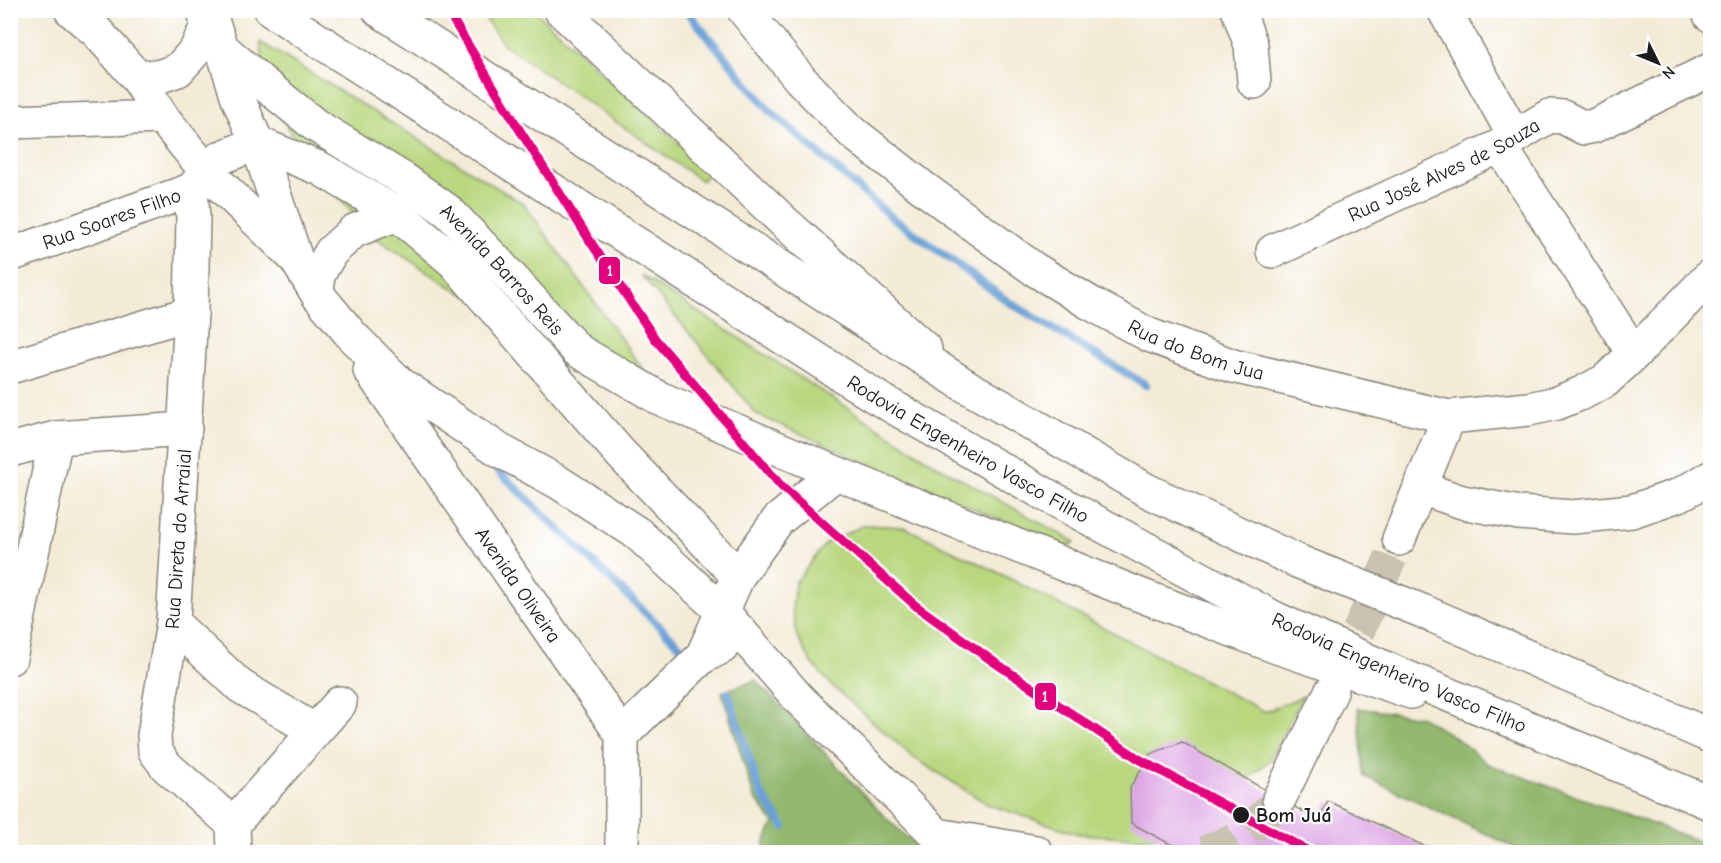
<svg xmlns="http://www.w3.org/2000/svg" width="1721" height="863" viewBox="0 0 1721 863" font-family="'Comic Neue',sans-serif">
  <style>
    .green { fill: #b8d77e; stroke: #6a7a4d; stroke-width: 1.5 }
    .forest { fill: #92b86d; stroke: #576a44; stroke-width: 1.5 }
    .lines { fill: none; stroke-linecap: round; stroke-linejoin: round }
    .stream { stroke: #6aa0d7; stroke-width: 8 }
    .building { fill: #dda6e4 }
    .minor-tunnel { stroke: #c8c2b1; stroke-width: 33; stroke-dasharray: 33 16; stroke-linecap: butt }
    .minor-casing { stroke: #888479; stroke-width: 36 }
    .major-casing { stroke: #888479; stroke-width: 36 }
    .highway-casing { stroke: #888479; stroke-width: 36 }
    .minor { stroke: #fff; stroke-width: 33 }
    .major { stroke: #fff; stroke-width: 33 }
    .highway { stroke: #fff; stroke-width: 33 }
    .metro-1-casing { stroke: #fff; stroke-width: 14 }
    .metro-1 { stroke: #e5007d; stroke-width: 9 }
    .stop-dot { fill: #1c1c1c; stroke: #fff; stroke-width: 2 }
    .labels { text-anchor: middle; stroke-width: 4.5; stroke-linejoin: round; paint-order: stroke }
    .street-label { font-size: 20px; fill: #1c1c1c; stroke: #fff }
    .stop-label { font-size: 20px; font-weight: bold; fill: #1c1c1c; stroke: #fff; text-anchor: start }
    .line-badge { stroke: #fff; stroke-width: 2 }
    .badge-label { font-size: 16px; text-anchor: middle; font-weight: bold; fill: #fff }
  </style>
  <rect width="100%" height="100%" fill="#fff"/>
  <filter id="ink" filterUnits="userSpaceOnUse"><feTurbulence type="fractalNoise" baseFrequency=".0167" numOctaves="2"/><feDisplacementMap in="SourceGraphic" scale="12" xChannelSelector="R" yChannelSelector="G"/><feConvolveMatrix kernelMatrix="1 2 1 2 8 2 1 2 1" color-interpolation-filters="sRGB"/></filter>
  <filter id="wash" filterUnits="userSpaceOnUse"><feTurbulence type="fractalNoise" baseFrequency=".008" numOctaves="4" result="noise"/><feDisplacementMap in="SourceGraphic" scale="24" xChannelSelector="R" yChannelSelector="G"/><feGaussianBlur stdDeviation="1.35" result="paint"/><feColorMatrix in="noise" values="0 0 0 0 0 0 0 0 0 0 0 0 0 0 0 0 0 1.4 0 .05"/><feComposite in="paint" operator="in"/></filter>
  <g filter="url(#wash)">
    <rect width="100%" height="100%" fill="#f3ebd6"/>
    <g class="green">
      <path d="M480 11H535L710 172 702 181 503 44Z"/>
      <path d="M260 42 524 204 645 372 524 325 454 289 377 239 317 175 268 96Z"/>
      <path d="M641 275 941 468 1075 542 1065 548 757 415Z"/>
      <path d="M864 525 904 527 995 571 1265 712 1303 696 1269 761 1185 833 1139 838 1079 834 989 805 914 758 832 686 812 663 797 637 792 609 795 583 826 543Z"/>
    </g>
    <g class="forest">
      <path d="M756 680 886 818 923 852H765L764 844 774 823 754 797 722 692Z"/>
      <path d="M1358 708 1422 717 1456 738 1488 764 1710 845V852H1524L1364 776Z"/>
    </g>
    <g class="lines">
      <g class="stream">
        <path d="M686 10 769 110 889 215 1009 302 1146 385"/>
        <path d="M485 456 486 459 682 648"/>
        <path d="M728 693 760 792 784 827"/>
      </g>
    </g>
    <g id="blocks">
      <path class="building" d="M1182 742 1319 821 1328 801 1437 852H1185L1131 823 1130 788 1150 754Z"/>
    </g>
  </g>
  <g filter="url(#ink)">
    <use href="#blocks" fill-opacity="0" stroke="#888479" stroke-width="1.5"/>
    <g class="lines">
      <g class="minor-tunnel">
        <path d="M1338 677 1399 539"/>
        <path d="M1205 852C1239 839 1257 827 1279 799"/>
      </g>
      <g class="minor-casing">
        <g id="minor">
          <path d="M71 10 97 32 136 76 162 117 207 172 292 255"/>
          <path id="s1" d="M744 10 800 79 852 132 922 187 979 229 1034 269 1090 303 1149 335 1233 366 1449 417 1529 409 1557 403 1582 393 1605 381 1634 354 1710 276"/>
          <path d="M1238 10 1251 45 1254 82"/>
          <path d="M1444 10 1515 137"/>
          <path d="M1708 10 1710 15"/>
          <path d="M222 48 238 98 257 143 296 259 318 295 353 337 400 384 499 450 558 482 637 533 722 611 799 699 937 835 1036 852"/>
          <path d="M10 122 162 117"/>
          <path d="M1500 146 1634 354"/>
          <path d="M191 190 193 217 191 313 173 623 154 735 155 751 167 767 233 824 234 852"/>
          <path id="s2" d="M1273 251 1500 146 1549 116 1563 117 1584 128 1594 126 1710 70"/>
          <path id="s3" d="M10 255 191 190 220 158 257 143 321 169 397 214 453 261 621 454 738 576"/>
          <path d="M318 295 317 277 331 252 354 231 397 214"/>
          <path d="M10 367 191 313"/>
          <path id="s4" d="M370 370 622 735V852"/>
          <path d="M10 450 56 438 185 429"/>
          <path d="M1421 488 1462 502 1519 513 1573 517 1632 511 1679 495 1710 478"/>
          <path d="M1399 539 1449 417"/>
          <path d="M173 623 240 686 315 731"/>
          <path d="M702 657 738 576 778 520 836 473"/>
          <path d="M10 658 56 438"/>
          <path d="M622 735 702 657 722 647"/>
          <path d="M1279 799 1331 692"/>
          <path d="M233 824 340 703"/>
        </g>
      </g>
      <g class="major-casing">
        <g id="major">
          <path id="s5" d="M208 10 222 48 259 80 315 125 403 179 449 212 498 263 577 350 659 398 836 473 1140 595 1277 647 1411 692"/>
          <path d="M561 10 782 220 925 349"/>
          <path d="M136 76 158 77 178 70 196 50 207 26 204 10"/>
        </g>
      </g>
      <g class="highway-casing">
        <g id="highway">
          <path id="s6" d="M271 10 876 397 1048 496 1276 619 1396 673 1710 803"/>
          <path d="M379 10 966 386 1148 491 1297 561 1422 611 1710 736"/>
        </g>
      </g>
      <use href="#minor" class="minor"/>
      <use href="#major" class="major"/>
      <use href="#highway" class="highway"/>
      <g class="metro-1-casing">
        <path id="metro-1" d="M447 10 519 129 592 244 656 340 782 487 916 606 994 662 1139 759 1310 852"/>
      </g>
      <use href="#metro-1" class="metro-1"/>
    </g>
  </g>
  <circle class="stop-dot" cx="1241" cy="815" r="9"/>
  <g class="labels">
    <g class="street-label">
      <text dy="7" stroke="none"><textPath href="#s2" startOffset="189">Rua José Alves de Souza</textPath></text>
      <text dy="7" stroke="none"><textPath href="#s3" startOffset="108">Rua Soares Filho</textPath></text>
      <text dy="7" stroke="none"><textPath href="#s5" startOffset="399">Avenida Barros Reis</textPath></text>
      <text dy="7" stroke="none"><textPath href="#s1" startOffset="573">Rua do Bom Jua</textPath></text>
      <text dy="7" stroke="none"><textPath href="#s6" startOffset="824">Rodovia Engenheiro Vasco Filho</textPath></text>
      <text transform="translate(178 539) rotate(-86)" y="7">Rua Direta do Arraial</text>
      <text dy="7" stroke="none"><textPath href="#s4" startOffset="261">Avenida Oliveira</textPath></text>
      <text dy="7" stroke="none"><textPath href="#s6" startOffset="1310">Rodovia Engenheiro Vasco Filho</textPath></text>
    </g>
    <g class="stop-label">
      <text x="1256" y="822">Bom Juá</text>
    </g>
  </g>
  <g class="line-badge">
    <rect x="598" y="256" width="23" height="29" rx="6" fill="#e5007d"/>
    <rect x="1034" y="682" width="23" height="29" rx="6" fill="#e5007d"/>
  </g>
  <g class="badge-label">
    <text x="610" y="276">1</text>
    <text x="1045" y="702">1</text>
  </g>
  <rect width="1721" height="863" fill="none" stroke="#fff" stroke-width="36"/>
  <g transform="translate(1658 63) rotate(133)" stroke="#ffffff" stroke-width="4.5" paint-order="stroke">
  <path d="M0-4.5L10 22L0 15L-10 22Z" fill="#1c1c1c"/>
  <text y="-9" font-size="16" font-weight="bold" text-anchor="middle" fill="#1c1c1c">N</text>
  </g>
</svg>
